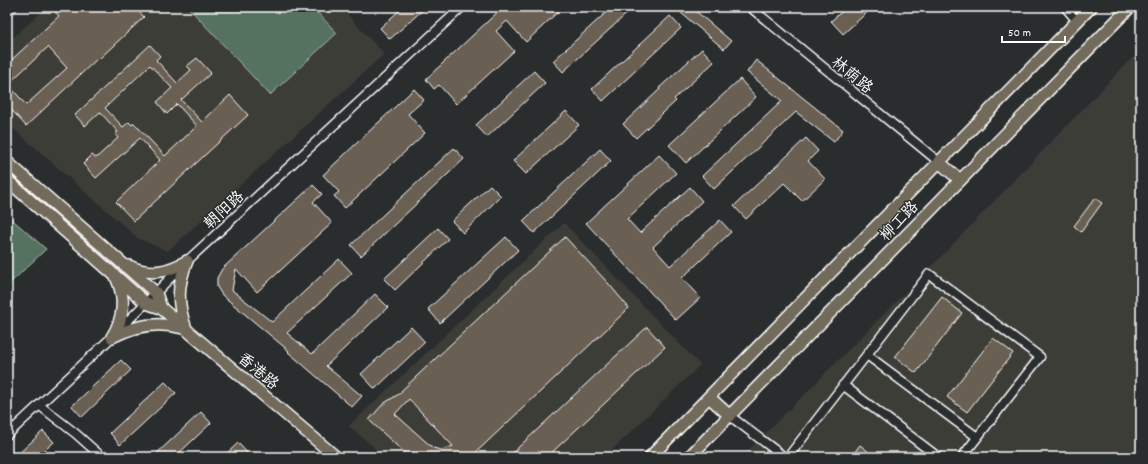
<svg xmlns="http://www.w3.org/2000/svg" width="1148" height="464" viewBox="0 0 1148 464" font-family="Dekko,'LXGW WenKai TC',sans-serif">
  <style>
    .built { fill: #3e3c39 }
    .green { fill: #557160; stroke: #aab8b0 }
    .building { fill: #6b5e52; stroke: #fff; fill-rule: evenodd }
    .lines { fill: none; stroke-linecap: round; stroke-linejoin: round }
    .minor-casing { stroke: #fff; stroke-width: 11 }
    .major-casing { stroke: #fff; stroke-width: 14 }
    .minor { stroke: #2a2d2e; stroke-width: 8 }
    .major { stroke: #726b5a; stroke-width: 11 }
    .labels { text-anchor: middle; stroke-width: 3; stroke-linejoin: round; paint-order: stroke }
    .street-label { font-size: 16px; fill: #fff; stroke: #2a2d2e }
  </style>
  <rect width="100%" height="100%" fill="#2a2d2e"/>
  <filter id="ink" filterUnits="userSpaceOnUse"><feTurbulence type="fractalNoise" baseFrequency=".025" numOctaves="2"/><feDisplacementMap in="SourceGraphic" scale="8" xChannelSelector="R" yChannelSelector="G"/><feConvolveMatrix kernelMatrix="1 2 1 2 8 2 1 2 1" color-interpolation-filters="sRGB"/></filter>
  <g filter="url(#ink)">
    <g class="built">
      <path d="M47 7H340L384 54 168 251 139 239 7 123V43Z"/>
      <path d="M1141 50V457H742L931 267 1126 64Z"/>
      <path d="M564 223 700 365 605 457H385L349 426Z"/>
    </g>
    <g class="green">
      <path d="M188 7H312L337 33 270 95Z"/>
      <path d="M7 215 46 249 7 286Z"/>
    </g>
    <g class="building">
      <path d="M7 7H20L7 19Z"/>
      <path d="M50 7H135L144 17 99 59 98 58 26 126 7 105V64L59 16ZM48 47 67 68 26 105 8 84Z"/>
      <path d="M403 7H426L390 39 380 28Z"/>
      <path d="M503 7H563L526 42 507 21 496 31 514 51 456 104 439 85 434 89 426 79Z"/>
      <path d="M612 7H634L563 72 553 61Z"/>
      <path d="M674 7H691L731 41 724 49Z"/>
      <path d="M847 7H873L843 34 831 21Z"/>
      <path d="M670 16 681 28 603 101 592 89Z"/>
      <path d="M150 45 160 56 156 60 177 83 191 70 187 66 197 58 211 73 181 100 202 122 230 95 248 115 134 221 116 202 160 160 140 138 96 178 83 164 92 155 96 158 118 138 115 134 118 132 100 112 85 126 75 115ZM150 65 172 88 157 102 167 114 177 104 197 126 165 156 134 123 132 125 129 122 123 127 105 108Z"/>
      <path d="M702 49 714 62 674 99 676 101 636 138 623 124 660 89 659 88Z"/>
      <path d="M756 60 843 130 834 142 796 112 714 189 702 176 782 101 747 72Z"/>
      <path d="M534 71 545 83 487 137 476 125Z"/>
      <path d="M740 79 756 97 686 163 669 145Z"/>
      <path d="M414 89 424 100 408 114 425 133 345 208 334 196 339 192 323 175Z"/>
      <path d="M566 111 579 125 526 174 513 161Z"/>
      <path d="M806 138 818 151 808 161 825 179 802 201 784 183 746 219 734 206Z"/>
      <path d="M454 148 464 159 361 256 351 245Z"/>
      <path d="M600 149 611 161 534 233 523 221Z"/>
      <path d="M659 155 676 173 627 219 640 233 690 187 702 201 653 247 670 266 720 220 731 232 682 278 700 298 676 320 586 223Z"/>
      <path d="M313 185 322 194 313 202 332 223 257 292 236 269 232 290 272 322 339 259 352 273 287 333 312 354 375 294 388 307 326 366 362 396 352 407 288 352 289 351 222 295 217 287V278L222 269Z"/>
      <path d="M490 185 501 196 463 233 452 221Z"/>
      <path d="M1095 198 1102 203 1081 232 1074 226Z"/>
      <path d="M438 228 448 239 395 290 384 279Z"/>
      <path d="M506 237 518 250 440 323 428 309Z"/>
      <path d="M565 237 608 283 629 308 471 457H409L369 420 383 404 402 392 401 391ZM409 399 435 427 453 446 441 450 433 448 395 414Z"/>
      <path d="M942 297 962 313 916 373 895 357Z"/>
      <path d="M411 327 425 342 375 389 361 374Z"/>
      <path d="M647 327 665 347 547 457H508Z"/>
      <path d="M993 338 1013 353 967 412 947 397Z"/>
      <path d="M121 360 131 370 82 417 72 406Z"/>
      <path d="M165 382 176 393 120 445 110 433Z"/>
      <path d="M201 412 211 423 175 457H153Z"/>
      <path d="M43 431 54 442 37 457H15Z"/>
      <path d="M238 443 251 457H223Z"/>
      <path d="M860 445 875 457H851Z"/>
    </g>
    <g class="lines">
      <g class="minor-casing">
        <g id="minor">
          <path d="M750 7 939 162"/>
          <path d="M1065 7 1077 21"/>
          <path d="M867 355 977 437"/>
          <path d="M843 385 938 457"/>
          <path d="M39 405 75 433 102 457"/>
          <path d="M730 416 784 457"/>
          <path d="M7 435 112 337 187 261 462 7"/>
          <path d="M788 457 929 274 1040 357 962 457"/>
        </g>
      </g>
      <g class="major-casing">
        <g id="major">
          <path d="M7 162 156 293 161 308"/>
          <path d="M939 162 960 180"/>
          <path d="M7 180 146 303 161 308 336 457"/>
          <path d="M129 266C150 276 168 272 187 261"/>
          <path d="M186 329C177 304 177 286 187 261"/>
          <path d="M112 337C135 325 158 321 183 328"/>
          <path d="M112 337C124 318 126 298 116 277"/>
          <path d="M709 397 730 416"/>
          <path d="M650 457 1091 7"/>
          <path d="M689 457 1130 7"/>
        </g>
      </g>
      <use href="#minor" class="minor"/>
      <use href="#major" class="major"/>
    </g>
  </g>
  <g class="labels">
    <g class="street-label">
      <text transform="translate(853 74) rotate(39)" y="6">林荫路</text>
      <text transform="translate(223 209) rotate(-43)" y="6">朝阳路</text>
      <text transform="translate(898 220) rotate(-46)" y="6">柳工路</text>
      <text transform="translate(259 370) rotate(40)" y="6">香港路</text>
    </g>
  </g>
  <rect width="1148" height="464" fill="none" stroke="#2a2d2e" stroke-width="24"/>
  <rect x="12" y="12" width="1124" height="440" fill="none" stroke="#fff" stroke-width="1.5" filter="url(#ink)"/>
  <path d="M1002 36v6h63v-6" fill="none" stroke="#ffffff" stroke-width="2"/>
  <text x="1008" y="36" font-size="12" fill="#ffffff" stroke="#2a2d2e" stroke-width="3" paint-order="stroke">50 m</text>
</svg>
